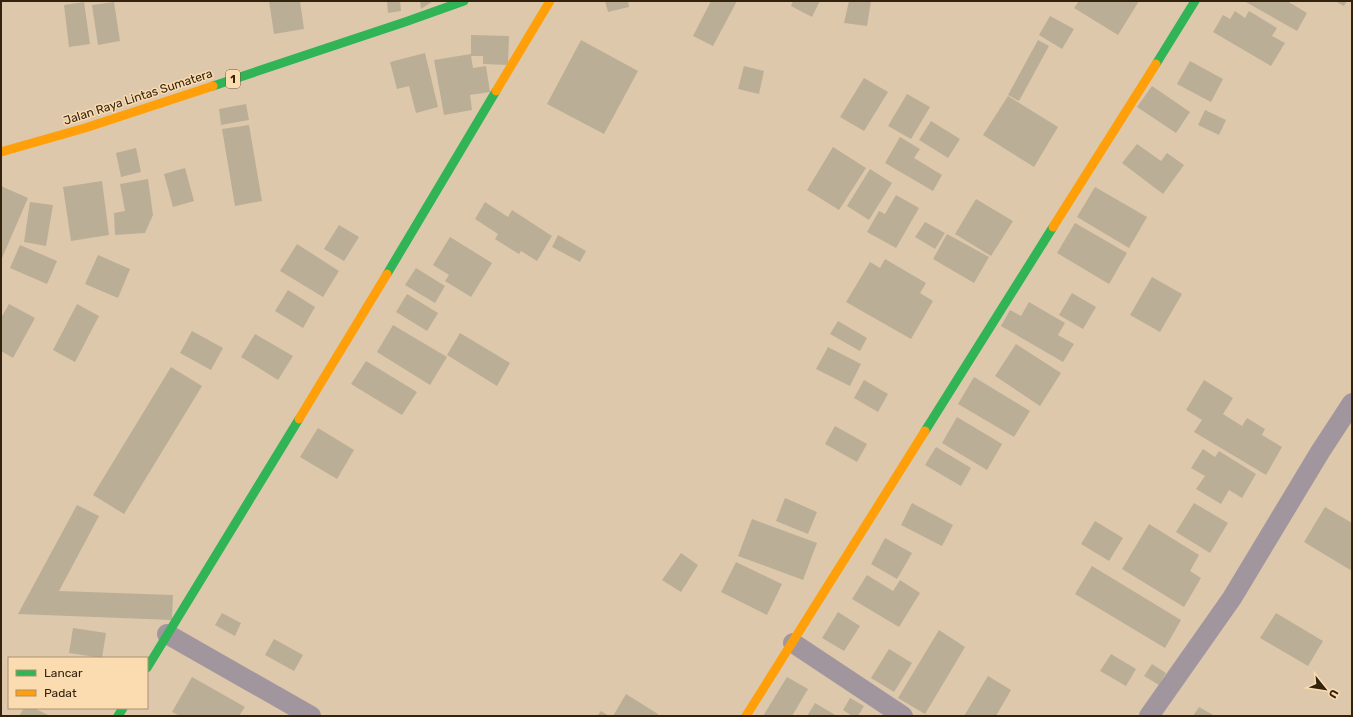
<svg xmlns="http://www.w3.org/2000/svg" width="1353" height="717" viewBox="0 0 1353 717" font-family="Rubik,sans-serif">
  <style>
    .building { fill: #bbae96 }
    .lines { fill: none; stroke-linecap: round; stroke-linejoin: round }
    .street { stroke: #a1969e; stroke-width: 20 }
    .fast { stroke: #30b455; stroke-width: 9 }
    .slow { stroke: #ff9f0a; stroke-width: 9 }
    .labels { text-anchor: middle; stroke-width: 3; stroke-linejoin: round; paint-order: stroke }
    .shield { fill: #fbdbb0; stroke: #6f5a3f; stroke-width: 1 }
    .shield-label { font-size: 11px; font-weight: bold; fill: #33230e }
    .street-label { font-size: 12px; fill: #33230e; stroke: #fbdbb0 }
  </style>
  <rect width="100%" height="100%" fill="#dec8ac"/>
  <g class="building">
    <path d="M269 1H300L304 29 274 34Z"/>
    <path d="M387 1H400L401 11 388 13Z"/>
    <path d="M420 1H433L421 9Z"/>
    <path d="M605 1H628L629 7 608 12Z"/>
    <path d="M711 1H737L713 46 693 36Z"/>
    <path d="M793 1H820L812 17 791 6Z"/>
    <path d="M849 1H871L867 26 844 23Z"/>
    <path d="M1079 1H1139L1118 35 1074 8Z"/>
    <path d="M1244 1H1287L1307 13 1297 31Z"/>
    <path d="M1335 1H1347L1344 6Z"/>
    <path d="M84 2 90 44 69 47 64 5Z"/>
    <path d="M114 2 120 41 98 45 92 5Z"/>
    <path d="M1235 11 1245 18 1249 11 1277 28 1272 36 1285 43 1271 66 1213 32 1223 15 1230 19Z"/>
    <path d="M1050 16 1074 29 1062 49 1039 35Z"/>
    <path d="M471 35 509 36 508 65 483 64V56H471L473 68 486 66 490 92 470 95 472 110 444 115 434 60 471 54Z"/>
    <path d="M581 40 638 71 604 134 547 104Z"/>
    <path d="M1038 40 1049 46 1019 101 1008 95Z"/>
    <path d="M425 53 438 107 416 113 409 86 397 89 390 62Z"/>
    <path d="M1190 61 1223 79 1211 102 1177 84Z"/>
    <path d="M744 66 764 71 759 94 738 89Z"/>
    <path d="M864 78 888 92 864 131 840 117Z"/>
    <path d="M1152 86 1190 112 1176 133 1137 107Z"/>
    <path d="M907 94 930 107 911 139 888 126Z"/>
    <path d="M1008 96 1058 127 1034 167 983 135Z"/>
    <path d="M246 104 249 120 221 125 219 109Z"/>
    <path d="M1205 110 1226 120 1219 135 1198 125Z"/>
    <path d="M931 121 960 139 948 158 919 140Z"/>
    <path d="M249 125 262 201 235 206 222 129Z"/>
    <path d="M900 137 920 149 914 158 942 175 933 191 885 163Z"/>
    <path d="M1137 144 1161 161 1167 153 1184 165 1163 194 1122 163Z"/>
    <path d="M833 147 866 168 839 210 807 190Z"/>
    <path d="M136 148 141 172 121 177 116 153Z"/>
    <path d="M185 168 194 201 173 207 164 174Z"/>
    <path d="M870 169 892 183 869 220 847 206Z"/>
    <path d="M148 179 153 215 145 233 115 235 114 213 125 211 120 184Z"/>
    <path d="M102 181 109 235 71 241 63 187Z"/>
    <path d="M1 186 28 198 2 258H1Z"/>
    <path d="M1095 187 1147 217 1129 248 1077 217Z"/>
    <path d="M896 195 919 208 896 248 867 232 879 211 885 214Z"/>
    <path d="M976 199 1013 221 991 256 955 234Z"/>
    <path d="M30 202 53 205 46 246 24 242Z"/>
    <path d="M485 202 508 217 512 210 552 236 537 261 521 251 519 254 495 239 498 234 475 219Z"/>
    <path d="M925 222 945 233 935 249 915 237Z"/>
    <path d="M1075 223 1127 253 1109 284 1057 253Z"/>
    <path d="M339 225 359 237 344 261 324 249Z"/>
    <path d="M947 234 989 257 974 283 933 259Z"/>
    <path d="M558 235 586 251 580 262 552 247Z"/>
    <path d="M450 237 492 263 471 297 445 281 449 275 433 265Z"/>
    <path d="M297 244 339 271 323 297 280 271Z"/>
    <path d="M20 245 57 261 47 284 10 268Z"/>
    <path d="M98 255 130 269 118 298 85 284Z"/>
    <path d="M885 259 926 283 920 293 933 301 911 339 846 302 870 262 880 268Z"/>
    <path d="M416 268 445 286 435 303 405 285Z"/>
    <path d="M1152 277 1182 294 1160 332 1130 315Z"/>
    <path d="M288 290 315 307 303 328 275 311Z"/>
    <path d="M1072 293 1096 307 1083 329 1059 315Z"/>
    <path d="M407 294 438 313 427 331 396 312Z"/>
    <path d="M1029 302 1065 323 1058 335 1074 344 1063 362 1001 326 1010 310 1021 316Z"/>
    <path d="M9 304 35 318 13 358 1 351V318Z"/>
    <path d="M77 304 99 316 75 362 53 350Z"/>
    <path d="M838 321 867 338 860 351 830 334Z"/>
    <path d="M393 325 447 357 430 385 377 352Z"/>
    <path d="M192 331 223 348 211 370 180 353Z"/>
    <path d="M460 333 510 363 497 386 447 355Z"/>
    <path d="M255 334 293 356 278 380 241 357Z"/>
    <path d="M1016 344 1061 373 1040 406 995 376Z"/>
    <path d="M828 347 861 364 850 386 816 369Z"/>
    <path d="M366 361 417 392 402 415 351 384Z"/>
    <path d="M171 367 202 386 124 514 93 495Z"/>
    <path d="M974 377 1030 411 1014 437 958 404Z"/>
    <path d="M864 380 888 394 878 412 854 398Z"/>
    <path d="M1204 380 1233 398 1223 414 1242 426 1247 418 1265 429 1262 435 1282 447 1266 475 1194 432 1202 420 1186 410Z"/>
    <path d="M957 417 1002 444 987 470 942 443Z"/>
    <path d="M835 426 867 444 857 462 825 444Z"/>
    <path d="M318 428 354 450 337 479 300 457Z"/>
    <path d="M936 447 971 468 961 486 925 465Z"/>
    <path d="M1203 449 1215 457 1219 451 1256 474 1242 498 1229 490 1221 504 1196 489 1205 476 1191 468Z"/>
    <path d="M785 498 817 512 808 534 776 521Z"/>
    <path d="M912 503 953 525 942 546 901 525Z"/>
    <path d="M1194 503 1228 523 1210 553 1176 532Z"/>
    <path d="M77 505 99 516 59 591 173 595 172 620 18 614Z"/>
    <path d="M1325 507 1352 523V571L1304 542Z"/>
    <path d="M752 519 817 543 803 580 738 556Z"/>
    <path d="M1095 521 1123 538 1109 561 1081 544Z"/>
    <path d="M1149 524 1199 555 1190 571 1201 578 1184 607 1122 569Z"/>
    <path d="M885 538 912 553 897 579 871 564Z"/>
    <path d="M681 553 698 565 681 592 662 580Z"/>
    <path d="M736 562 782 584 767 615 721 592Z"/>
    <path d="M1092 566 1181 620 1165 648 1075 594Z"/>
    <path d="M867 575 893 591 900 580 920 593 899 627 852 599Z"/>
    <path d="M838 612 860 626 844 651 822 638Z"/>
    <path d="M222 613 241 623 235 636 215 625Z"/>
    <path d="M1276 613 1323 641 1308 666 1260 638Z"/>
    <path d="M73 628 106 633 102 658 69 653Z"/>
    <path d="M939 630 965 647 925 714 898 698Z"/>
    <path d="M274 639 303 655 294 671 265 655Z"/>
    <path d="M889 649 912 663 894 692 871 678Z"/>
    <path d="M1111 654 1136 669 1126 686 1100 671Z"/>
    <path d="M1152 664 1166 673 1159 685 1144 676Z"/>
    <path d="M988 676 1011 690 996 716H964Z"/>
    <path d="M192 677 245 707 239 716H180L172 712Z"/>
    <path d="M787 677 808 689 792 716H763Z"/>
    <path d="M626 694 658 714 657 716H613Z"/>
    <path d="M850 698 864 706 858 716H852L843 710Z"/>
    <path d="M815 703 837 716H807Z"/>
    <path d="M1199 707 1215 716H1193Z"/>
    <path d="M24 708H34L50 716H19Z"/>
    <path d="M601 711 609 716H597Z"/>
  </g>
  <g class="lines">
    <g class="street">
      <path d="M167 634 311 716"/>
      <path d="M793 643 903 716"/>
      <path d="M1149 716 1232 598 1320 452 1352 403"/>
    </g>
    <g class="fast">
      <path d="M1156 64 1195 1"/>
      <path d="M213 86 405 22 464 1"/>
      <path d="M387 274 496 91"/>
      <path d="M925 431 1053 227"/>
      <path d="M147 668 299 419"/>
      <path d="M118 716 123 708"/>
    </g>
    <g class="slow">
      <path d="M496 91 550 1"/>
      <path d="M1 152 85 128 213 86"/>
      <path d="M1053 227 1156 64"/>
      <path d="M299 419 387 274"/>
      <path d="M746 716 925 431"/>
    </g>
  </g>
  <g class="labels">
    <rect class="shield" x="226" y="70" width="14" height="18" rx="3"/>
    <g class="shield-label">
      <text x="233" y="83">1</text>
    </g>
    <g class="street-label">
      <text transform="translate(138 97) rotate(-18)" y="4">Jalan Raya Lintas Sumatera</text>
    </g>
  </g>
  <rect width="1353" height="717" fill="none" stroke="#33230e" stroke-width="4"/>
  <rect x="8" y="657" width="140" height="52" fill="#fbdbb0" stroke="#ab916f"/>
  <rect x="16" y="670" width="20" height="6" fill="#30b455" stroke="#ab916f"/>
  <text x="44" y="677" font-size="12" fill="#33230e">Lancar</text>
  <rect x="16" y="690" width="20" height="6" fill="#ff9f0a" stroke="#ab916f"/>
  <text x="44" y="697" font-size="12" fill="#33230e">Padat</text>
  <g transform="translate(1325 689) rotate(120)" stroke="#fbdbb0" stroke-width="3" paint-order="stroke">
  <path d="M0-3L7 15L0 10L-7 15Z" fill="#33230e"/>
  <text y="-6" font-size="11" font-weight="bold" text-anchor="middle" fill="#33230e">U</text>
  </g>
</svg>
